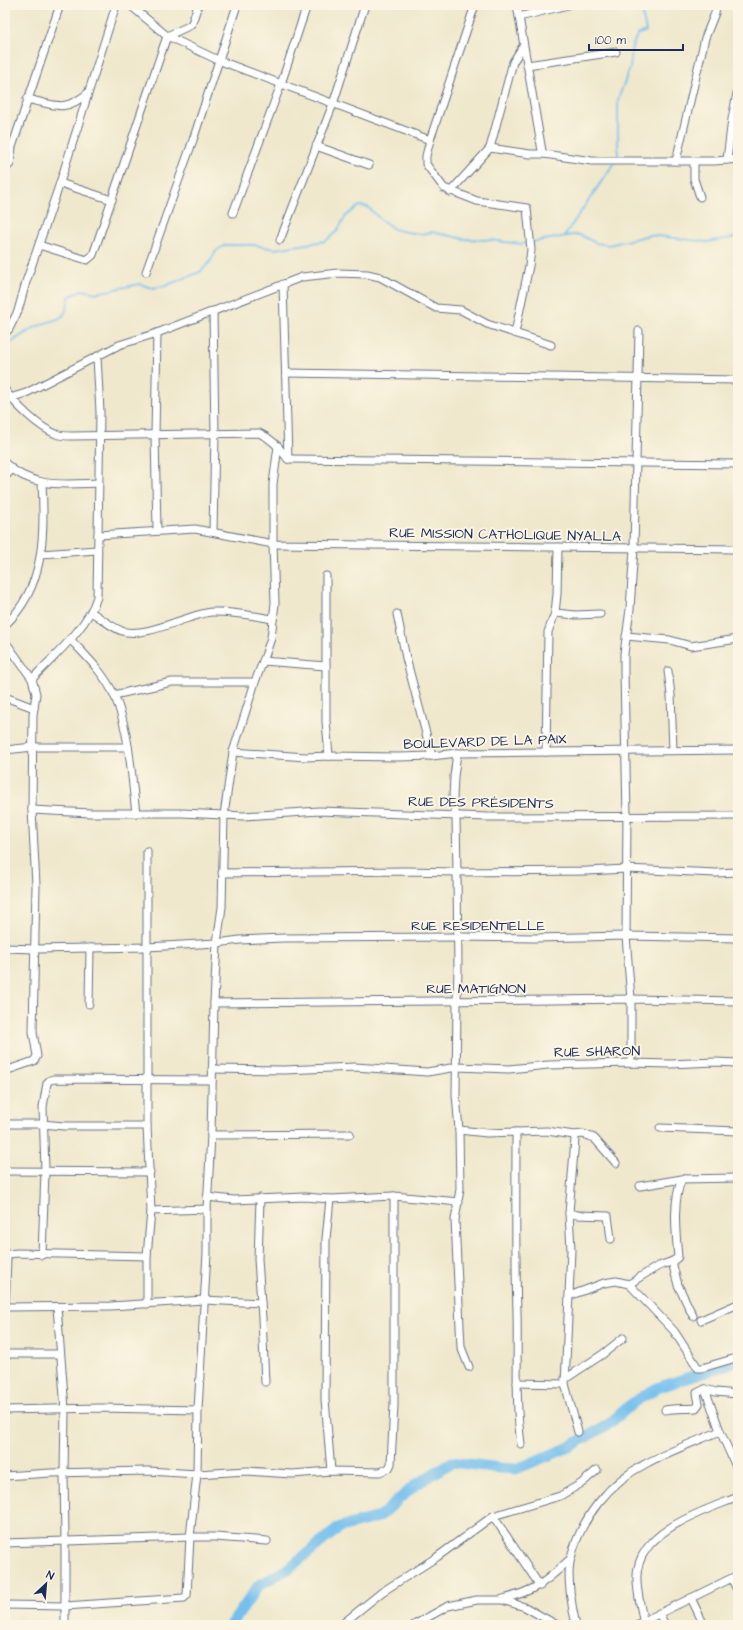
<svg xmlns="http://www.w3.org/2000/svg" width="743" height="1630" viewBox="0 0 743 1630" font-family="'Architects Daughter',sans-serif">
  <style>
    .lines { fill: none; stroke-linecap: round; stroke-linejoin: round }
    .stream { stroke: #74bfed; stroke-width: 2 }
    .river { stroke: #74bfed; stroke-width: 11 }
    .street-casing { stroke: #657084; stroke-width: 9 }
    .street { stroke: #fff; stroke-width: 7 }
    .labels { text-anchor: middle; stroke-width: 4; stroke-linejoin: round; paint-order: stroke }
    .street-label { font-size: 14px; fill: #1b2f5e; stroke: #fcf5e5 }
  </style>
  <rect width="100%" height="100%" fill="#fcf5e5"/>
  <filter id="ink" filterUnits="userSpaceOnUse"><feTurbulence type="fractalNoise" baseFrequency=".025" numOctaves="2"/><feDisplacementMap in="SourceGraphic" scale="8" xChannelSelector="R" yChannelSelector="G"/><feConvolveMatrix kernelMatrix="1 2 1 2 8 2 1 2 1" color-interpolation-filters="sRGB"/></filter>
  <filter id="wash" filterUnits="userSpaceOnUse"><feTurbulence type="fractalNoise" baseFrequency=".012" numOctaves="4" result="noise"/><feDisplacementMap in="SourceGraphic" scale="16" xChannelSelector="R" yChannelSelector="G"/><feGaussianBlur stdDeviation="0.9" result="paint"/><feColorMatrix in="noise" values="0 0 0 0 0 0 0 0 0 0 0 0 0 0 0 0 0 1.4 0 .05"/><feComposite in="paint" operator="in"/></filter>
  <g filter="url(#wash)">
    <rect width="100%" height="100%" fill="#efe8cc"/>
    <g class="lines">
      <g class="stream">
        <path d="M616 159 618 155V99L630 68 632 47 637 35 646 31 642 13 645 5"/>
        <path d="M5 187 7 190 5 212"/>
        <path d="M565 235 614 163"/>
        <path d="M5 345 9 344C18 338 28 330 38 326 58 316 65 325 69 297L82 290 97 293 140 284 152 288 165 286 200 272 210 262 216 251 225 245H254L275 249 326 241 337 231 346 216 359 206 368 207 380 219 394 229 406 232 423 234 432 232 465 239 490 240 521 244 573 235H580L596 243 609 245 650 235 707 242 738 237"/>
      </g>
      <path class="river" d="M231 1625 259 1585 288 1569 340 1527 379 1517 414 1486 452 1462 500 1468 516 1469 567 1448 609 1424 634 1402 657 1388 738 1361"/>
    </g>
  </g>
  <g filter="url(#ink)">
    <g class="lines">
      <g class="street-casing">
        <g id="street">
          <path d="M130 5 167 36 218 60 430 140"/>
          <path d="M475 5 430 140 426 156V164L444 188 477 201 527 208 531 250 529 266 515 333"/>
          <path d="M517 5 542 151 544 154 592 161H715L738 159"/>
          <path d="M519 17 568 5"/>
          <path d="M527 65 616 52"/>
          <path d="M27 99C55 105 64 113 88 93"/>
          <path d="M316 146 369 165"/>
          <path d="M490 148 530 154H544"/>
          <path d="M727 160 732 119 738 88"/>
          <path d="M676 161 705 38 715 13 716 5"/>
          <path d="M694 161V179L700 197"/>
          <path d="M5 169 10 164 12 147 60 5"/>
          <path d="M60 183 112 200"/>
          <path d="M450 192 490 148 513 62 523 46"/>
          <path d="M233 213 281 84 307 5"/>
          <path d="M280 240 333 104 365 5"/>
          <path d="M39 245 87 260 93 255 167 36 189 26 192 23 198 5"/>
          <path d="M146 272 193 140 237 5"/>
          <path d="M283 284 288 459"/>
          <path d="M5 333 9 329 18 311 26 282 60 183 116 5"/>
          <path d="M286 373 738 380"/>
          <path d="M5 390C16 405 38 427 56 434 60 436 67 436 72 436L259 433C273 439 279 448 288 459"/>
          <path d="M5 403 10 398 26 393 119 345 157 333 302 277 338 273 367 274 380 277 436 308 461 310 487 324 551 345"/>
          <path d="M288 459 738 464"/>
          <path d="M5 463C32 489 64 484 99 483"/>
          <path d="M5 477 12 469"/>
          <path d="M157 530 155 435 157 333"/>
          <path d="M213 532 215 434 213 311"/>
          <path d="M98 535 195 529 273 544 738 549"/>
          <path d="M41 554 97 550"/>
          <path d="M326 576V721L329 756"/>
          <path d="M91 612C101 618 111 627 122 631 146 639 188 614 212 612 232 611 253 616 273 619"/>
          <path d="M555 613 576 615 600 614"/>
          <path d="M397 614 406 658 432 756"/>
          <path d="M5 625C45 588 45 533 42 483"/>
          <path d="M626 636 670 640 691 646 738 639"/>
          <path d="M70 639C86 656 105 674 115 697 130 733 131 774 136 813"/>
          <path d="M5 641 32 679 36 694 33 715 32 810 36 885 33 1032 37 1056 34 1061 5 1071"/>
          <path d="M263 661 326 666"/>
          <path d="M668 671 671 695 673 750"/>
          <path d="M32 679C54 656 88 627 97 597L100 412 97 357"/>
          <path d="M114 695 172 682H255"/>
          <path d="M5 697 34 708"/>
          <path d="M5 750 33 747H128"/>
          <path d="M233 752 306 757 329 756 398 757 432 756 457 753 738 750"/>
          <path d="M546 752 548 632 555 613 557 594 558 547"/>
          <path d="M457 753 454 777 453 798 456 817 457 872 458 970 457 1001 456 1095 459 1130 460 1189 455 1220 461 1347 469 1367"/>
          <path d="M32 810 91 813H182L244 816 319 811 488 817 738 816"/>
          <path d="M222 873 406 871 457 872 587 871 626 869 716 873 738 872"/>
          <path d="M5 948 35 949 147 947 217 943 240 940 284 938 458 937 534 938 626 936 738 938"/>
          <path d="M214 1003 551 1000 631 999 738 1001"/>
          <path d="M89 1004 90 948"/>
          <path d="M631 1063V999L626 936 627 816 624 672V654L630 609 634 548 639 331"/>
          <path d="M212 1069 284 1070 355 1067 427 1072 457 1067 509 1069 548 1065 631 1063 670 1064 715 1062 738 1063"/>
          <path d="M5 1124H42L64 1126H147"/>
          <path d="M660 1128 738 1131"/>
          <path d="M459 1130 487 1133 547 1131 574 1135 583 1134 594 1138 616 1163"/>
          <path d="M516 1132C516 1192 515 1252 517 1311 518 1356 515 1400 521 1444"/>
          <path d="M211 1135 350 1134"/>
          <path d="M574 1135 575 1139 569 1213 571 1250 565 1384 578 1432"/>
          <path d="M5 1171 150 1172"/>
          <path d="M640 1186 682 1179"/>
          <path d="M207 1197 234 1200 305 1197 330 1199 394 1196 459 1202"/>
          <path d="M260 1198 258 1259 262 1318 265 1382"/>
          <path d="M330 1199 326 1239 325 1399 331 1471"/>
          <path d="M151 1211 207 1209"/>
          <path d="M569 1213 577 1215 608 1216 611 1239"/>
          <path d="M42 1255 45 1171 43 1107 47 1083 50 1080 54 1079 212 1080"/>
          <path d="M672 1262 678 1285 693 1316"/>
          <path d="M629 1284C639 1278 649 1271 659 1266 665 1263 673 1263 678 1257 676 1234 672 1201 682 1179L738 1178"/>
          <path d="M569 1296 604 1283 616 1281 629 1284 674 1331 698 1368H702L736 1358"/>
          <path d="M147 1304V1256L151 1211 147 1126V851"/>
          <path d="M5 1307 111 1306 204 1300 261 1303"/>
          <path d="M5 1307 7 1258 9 1254 17 1253 147 1256"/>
          <path d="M57 1307 65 1409 64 1473 65 1540V1625"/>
          <path d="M701 1320 738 1304"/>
          <path d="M9 1354H60"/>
          <path d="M565 1379 603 1354 623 1338"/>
          <path d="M517 1383 565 1384"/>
          <path d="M705 1389 720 1431 738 1471"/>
          <path d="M5 1410 101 1408 198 1410"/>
          <path d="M665 1410C676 1408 685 1409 696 1408L699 1404 697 1393 705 1389 716 1392 738 1394"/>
          <path d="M5 1476 50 1473 148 1471 197 1474 247 1471 292 1474 331 1471 380 1472 389 1468 391 1464 394 1405V1196"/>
          <path d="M493 1516 540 1586"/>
          <path d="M5 1543 190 1537H215L267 1541"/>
          <path d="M732 1579 738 1592"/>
          <path d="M691 1598 704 1625"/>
          <path d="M503 1599C535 1591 546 1582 570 1559"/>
          <path d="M5 1605 65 1606 184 1598 187 1595 190 1537 197 1474 198 1410 207 1253V1209L211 1135 214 1003 217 943 222 907 224 815 233 752 255 682 265 656 271 638 275 603 273 544V484L278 446"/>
          <path d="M659 1613 665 1625"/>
          <path d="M643 1620C641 1606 636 1590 637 1575 639 1530 704 1511 738 1497"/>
          <path d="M341 1625 382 1592 437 1557 493 1516 560 1496 582 1483 597 1470"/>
          <path d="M414 1625 448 1606 477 1600H502L525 1607 557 1625"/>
          <path d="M576 1625C572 1608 566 1575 571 1558 581 1518 609 1482 647 1463 670 1451 695 1442 720 1431"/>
          <path d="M636 1625 738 1575"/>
        </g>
      </g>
      <use href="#street" class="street"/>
    </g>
  </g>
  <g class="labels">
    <g class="street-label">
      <text transform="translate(505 534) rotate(1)" y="5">RUE MISSION CATHOLIQUE NYALLA</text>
      <text transform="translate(485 741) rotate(-2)" y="5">BOULEVARD DE LA PAIX</text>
      <text transform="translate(481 802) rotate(1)" y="5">RUE DES PRÉSIDENTS</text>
      <text x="478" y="930">RUE RESIDENTIELLE</text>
      <text x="476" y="993">RUE MATIGNON</text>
      <text transform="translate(597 1051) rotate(-1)" y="5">RUE SHARON</text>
    </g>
  </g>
  <rect width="743" height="1630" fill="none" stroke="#fcf5e5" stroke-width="20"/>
  <g transform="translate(46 1584) rotate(26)" stroke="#fcf5e5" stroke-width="3" paint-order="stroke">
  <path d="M0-3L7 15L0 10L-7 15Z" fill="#1b2f5e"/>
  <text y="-6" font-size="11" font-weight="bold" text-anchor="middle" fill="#1b2f5e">N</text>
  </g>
  <path d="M589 44v6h94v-6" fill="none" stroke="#1b2f5e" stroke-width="2"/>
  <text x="595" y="44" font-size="12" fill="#1b2f5e" stroke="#fcf5e5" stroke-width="3" paint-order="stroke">100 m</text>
</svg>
